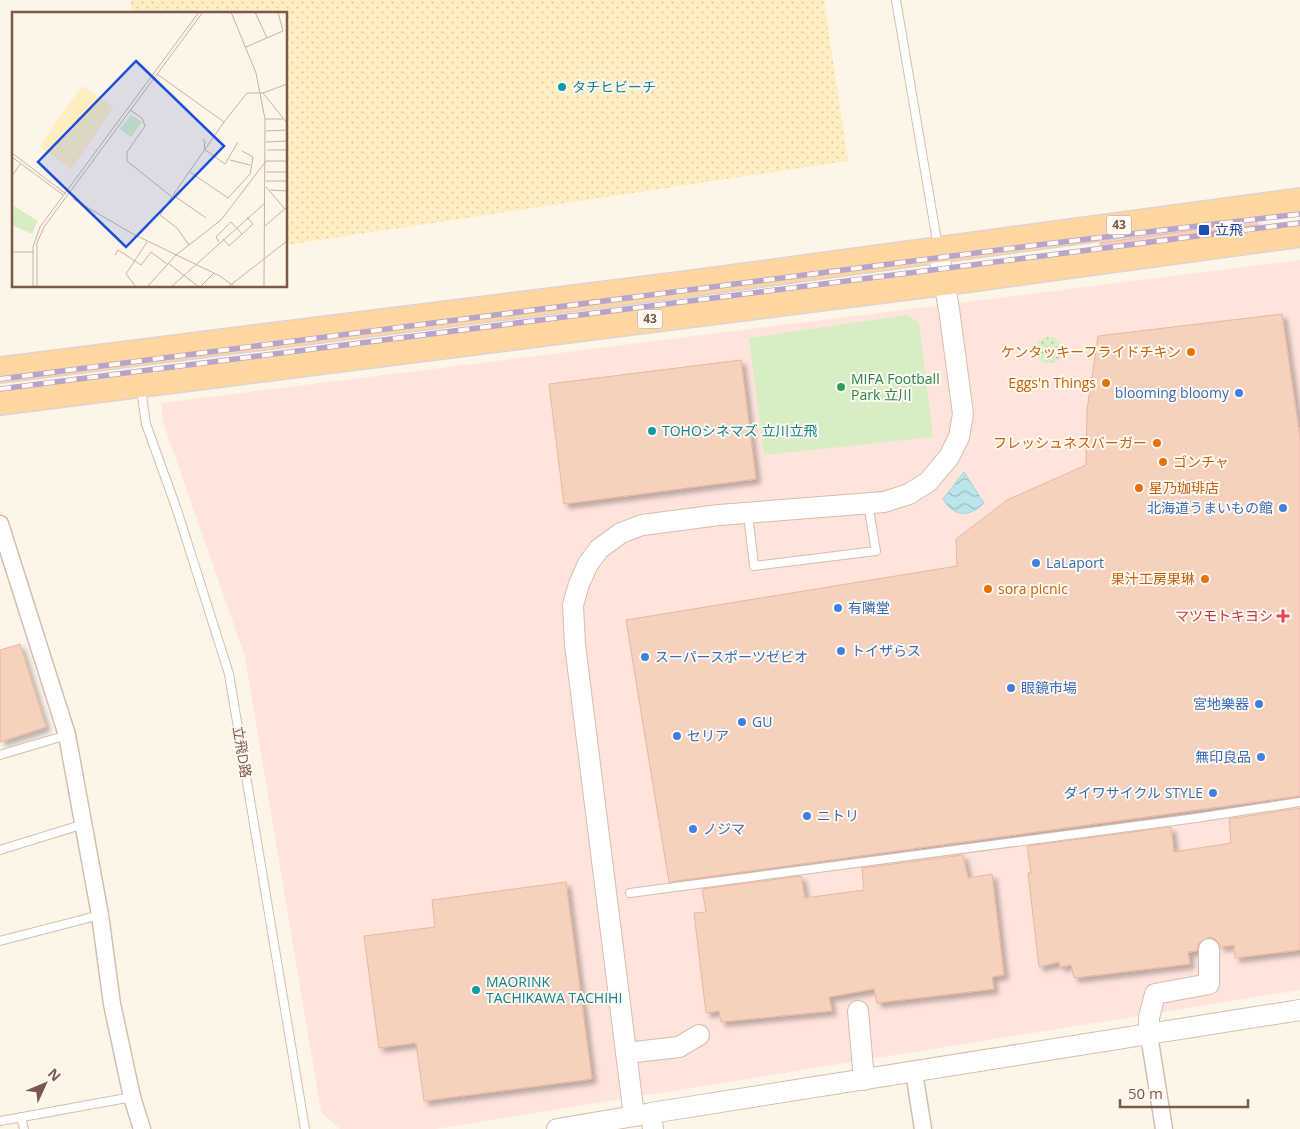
<svg xmlns="http://www.w3.org/2000/svg" width="1300" height="1129" viewBox="0 0 1300 1129" font-family="'Open Sans','Noto Sans JP',sans-serif">
  <style>
    .commercial { fill: #ffe4dc }
    .sand { fill: url(#sand-dots) }
    .park { fill: url(#park-dots) }
    .pitch { fill: #d7eec5 }
    .water { fill: url(#water-waves); stroke: #a0d6dd }
    .building { fill: #f6d1be; stroke: #eab69d; filter: url(#shadow) }
    .lines { fill: none; stroke-linecap: round; stroke-linejoin: round }
    .service-casing { stroke: #d4beaf; stroke-width: 10 }
    .minor-casing { stroke: #d4beaf; stroke-width: 19 }
    .tertiary-casing { stroke: #d4beaf; stroke-width: 22 }
    .primary-casing { stroke: #ddd4d0; stroke-width: 28 }
    .service { stroke: #fff; stroke-width: 8 }
    .minor { stroke: #fff; stroke-width: 16 }
    .tertiary { stroke: #fff; stroke-width: 20 }
    .primary { stroke: #ffd69f; stroke-width: 25 }
    .rail-casing { stroke: #b7a4ca; stroke-width: 5.5 }
    .rail { stroke: #fff9f1; stroke-width: 4; stroke-dasharray: 11; stroke-linecap: butt }
    .culture-dot { fill: #0f9aa8; stroke: #fff9f1; stroke-width: 2 }
    .transit-dot { fill: #1a4fb4; stroke: #fff9f1; stroke-width: 2 }
    .food-dot { fill: #e8710a; stroke: #fff9f1; stroke-width: 2 }
    .leisure-dot { fill: #2e9e5b; stroke: #fff9f1; stroke-width: 2 }
    .shop-dot { fill: #3f7fe0; stroke: #fff9f1; stroke-width: 2 }
    .health-dot { fill: #e0444e; stroke: #fff9f1; stroke-width: 2 }
    .labels { text-anchor: middle; stroke-width: 4; stroke-linejoin: round; paint-order: stroke }
    .shield { fill: #fff9f1; stroke: #a3897b; stroke-width: 1 }
    .shield-label { font-size: 12px; font-weight: bold; fill: #7b5949 }
    .culture-label { font-size: 14px; fill: #0d838f; stroke: #fff9f1; text-anchor: start }
    .transit-label { font-size: 14px; fill: #164399; stroke: #fff9f1; text-anchor: start }
    .food-label { font-size: 14px; fill: #c56008; stroke: #fff9f1; text-anchor: end }
    .leisure-label { font-size: 14px; fill: #27864d; stroke: #fff9f1; text-anchor: start }
    .shop-label { font-size: 14px; fill: #366cbe; stroke: #fff9f1; text-anchor: start }
    .health-label { font-size: 14px; fill: #be3a42; stroke: #fff9f1; text-anchor: end }
    .street-label { font-size: 14px; fill: #7b5949; stroke: #fff9f1 }
    .inset-road { fill: none; stroke: #c6b2a4; stroke-width: 1 }
    .view { fill: #1d4ed8; fill-opacity: 0.15; stroke: #1d4ed8; stroke-width: 2.5 }
    .inset-edge { fill: none; stroke: #7b5949; stroke-width: 2.5 }
  </style>
  <defs>
    <pattern id="sand-dots" width="8" height="8" patternUnits="userSpaceOnUse" patternTransform="scale(1.25)"><rect width="8" height="8" fill="#ffeec2"/><path d="M2 2h.1M6 6h.1" fill="none" stroke="#decea8" stroke-width="1.8" stroke-linecap="round"/></pattern>
    <pattern id="park-dots" width="8" height="8" patternUnits="userSpaceOnUse" patternTransform="scale(1.25)"><rect width="8" height="8" fill="#d7eec5"/><path d="M2 2h.1M6 6h.1" fill="none" stroke="#b3c4a2" stroke-width="1.8" stroke-linecap="round"/></pattern>
    <pattern id="water-waves" width="16" height="10" patternUnits="userSpaceOnUse" patternTransform="scale(1.25)"><rect width="16" height="10" fill="#bae6ea"/><path d="M0 5q4-4 8 0t8 0" fill="none" stroke="#9cbdc0"/></pattern>
    <filter id="shadow"><feDropShadow dx="4.5" dy="4.5" stdDeviation="2.5" flood-color="#0004"/></filter>
  </defs>
  <rect width="100%" height="100%" fill="#fef5e9"/>
  <path class="commercial" d="M1300 260V990L435 1129H340L321 1112 245 657 163 422 161 403Z"/>
  <path class="sand" d="M130 0H824L848 161 286 245V14H132Z"/>
  <circle class="park" cx="1049" cy="350" r="13"/>
  <path class="pitch" d="M908 315 919 323 933 437 764 455 749 338Z"/>
  <path class="water" d="M964 472 984 503C969 518 954 517 943 499Z"/>
  <g class="building">
    <path d="M1256 221 1257 225 1100 247V243Z"/>
    <path d="M1282 314 1300 437V796L669 882 626 620 957 566 956 539 1007 500 1086 465 1087 410 1098 336Z"/>
    <path d="M741 360 756 479 564 504 549 384Z"/>
    <path d="M20 644 46 727 0 742V650Z"/>
    <path d="M1300 808V950L1235 958 1234 945 1221 947 1215 939 1209 937 1199 943 1197 951 1188 952 1190 964 1074 978 1071 965 1060 967 1059 962 1039 967 1028 873H1031L1027 846 1171 827 1174 852 1231 843 1229 819Z"/>
    <path d="M963 855 968 878 992 874 1004 975 992 977 994 989 877 1003 874 989 829 997 832 1011 721 1022 719 1011 706 1013 694 913 706 912 702 889 801 876 805 898 864 890 862 868Z"/>
    <path d="M566 882 592 1079 424 1101 416 1043 379 1048 364 936 435 927 432 900Z"/>
  </g>
  <g class="lines">
    <g class="service-casing">
      <g id="service">
        <path d="M896 0 938 247"/>
        <path d="M141 389 146 424 177 510 229 674 305 1129"/>
        <path d="M748 514 754 566 876 551 868 504"/>
        <path d="M0 755 67 735"/>
        <path d="M0 850 84 824"/>
        <path d="M630 893 1196 818 1300 802"/>
        <path d="M0 941 100 915"/>
        <path d="M21 1117 24 1129"/>
        <path d="M0 1121 132 1097"/>
      </g>
    </g>
    <g class="minor-casing">
      <g id="minor">
        <path d="M0 524 67 735 100 915 112 1004 132 1097 142 1129"/>
        <path d="M1149 1035 1164 1129"/>
        <path d="M914 1072 923 1129"/>
      </g>
    </g>
    <g class="tertiary-casing">
      <g id="tertiary">
        <path d="M858 1011 864 1080"/>
        <path d="M1149 1035V1018L1155 994 1209 984V949"/>
        <path d="M626 1053 679 1047 699 1035"/>
        <path d="M634 1116 575 645 573 605 579 584 588 564 599 549 621 533 642 525 719 515 884 502 909 494 928 482 949 457 959 437 963 414 949 309 938 250"/>
        <path d="M557 1129 646 1114"/>
        <path d="M653 1129 651 1113 1300 1010"/>
      </g>
    </g>
    <g class="primary-casing">
      <g id="primary">
        <path d="M0 370 679 285 1300 201"/>
        <path d="M0 402 970 279 1300 234"/>
      </g>
    </g>
    <use href="#service" class="service"/>
    <use href="#minor" class="minor"/>
    <use href="#tertiary" class="tertiary"/>
    <use href="#primary" class="primary"/>
    <g class="rail-casing">
      <g id="rail">
        <path d="M0 379 1037 245 1300 214"/>
        <path d="M0 389 1300 223"/>
      </g>
    </g>
    <use href="#rail" class="rail"/>
  </g>
  <g class="culture-dot">
    <circle cx="562" cy="87" r="5"/>
    <circle cx="652" cy="431" r="5"/>
    <circle cx="476" cy="990" r="5"/>
  </g>
  <rect class="transit-dot" x="1198" y="224" width="12" height="12" rx="2.5"/>
  <g class="food-dot">
    <circle cx="1191" cy="352" r="5"/>
    <circle cx="1106" cy="383" r="5"/>
    <circle cx="1157" cy="443" r="5"/>
    <circle cx="1163" cy="462" r="5"/>
    <circle cx="1139" cy="488" r="5"/>
    <circle cx="1205" cy="579" r="5"/>
    <circle cx="988" cy="589" r="5"/>
  </g>
  <circle class="leisure-dot" cx="841" cy="387" r="5"/>
  <g class="shop-dot">
    <circle cx="1239" cy="393" r="5"/>
    <circle cx="1283" cy="508" r="5"/>
    <circle cx="1036" cy="563" r="5"/>
    <circle cx="838" cy="608" r="5"/>
    <circle cx="841" cy="651" r="5"/>
    <circle cx="645" cy="657" r="5"/>
    <circle cx="1011" cy="688" r="5"/>
    <circle cx="1259" cy="704" r="5"/>
    <circle cx="742" cy="722" r="5"/>
    <circle cx="677" cy="736" r="5"/>
    <circle cx="1261" cy="757" r="5"/>
    <circle cx="1213" cy="793" r="5"/>
    <circle cx="807" cy="816" r="5"/>
    <circle cx="693" cy="829" r="5"/>
  </g>
  <path class="health-dot" d="M1280.5 608.5h5v5h5v5h-5v5h-5v-5h-5v-5h5z"/>
  <g class="labels">
    <g class="shield">
      <rect x="1106.5" y="215.5" width="25" height="19" rx="4"/>
      <rect x="637.5" y="309.5" width="25" height="19" rx="4"/>
    </g>
    <g class="shield-label">
      <text x="1119" y="229">43</text>
      <text x="650" y="323">43</text>
    </g>
    <g class="culture-label">
      <text x="572" y="92">タチヒビーチ</text>
      <text x="662" y="436">TOHOシネマズ 立川立飛</text>
      <text x="486" y="987">MAORINK<tspan x="486" dy="16">TACHIKAWA TACHIHI</tspan></text>
    </g>
    <g class="transit-label">
      <text x="1215" y="235">立飛</text>
    </g>
    <g class="food-label">
      <text x="1181" y="357">ケンタッキーフライドチキン</text>
      <text x="1096" y="388">Eggs'n Things</text>
      <text x="1147" y="448">フレッシュネスバーガー</text>
      <text x="1173" y="467" text-anchor="start">ゴンチャ</text>
      <text x="1149" y="493" text-anchor="start">星乃珈琲店</text>
      <text x="1195" y="584">果汁工房果琳</text>
      <text x="998" y="594" text-anchor="start">sora picnic</text>
    </g>
    <g class="leisure-label">
      <text x="851" y="384">MIFA Football<tspan x="851" dy="16">Park 立川</tspan></text>
    </g>
    <g class="shop-label">
      <text x="1229" y="398" text-anchor="end">blooming bloomy</text>
      <text x="1273" y="513" text-anchor="end">北海道うまいもの館</text>
      <text x="1046" y="568">LaLaport</text>
      <text x="848" y="613">有隣堂</text>
      <text x="851" y="656">トイザらス</text>
      <text x="655" y="662">スーパースポーツゼビオ</text>
      <text x="1021" y="693">眼鏡市場</text>
      <text x="1249" y="709" text-anchor="end">宮地樂器</text>
      <text x="752" y="727">GU</text>
      <text x="687" y="741">セリア</text>
      <text x="1251" y="762" text-anchor="end">無印良品</text>
      <text x="1203" y="798" text-anchor="end">ダイワサイクル STYLE</text>
      <text x="817" y="821">ニトリ</text>
      <text x="703" y="834">ノジマ</text>
    </g>
    <g class="health-label">
      <text x="1273" y="621">マツモトキヨシ</text>
    </g>
    <g class="street-label">
      <text transform="translate(242 752) rotate(81)" y="5">立飛D路</text>
    </g>
  </g>
  <g transform="translate(12 12)">
    <rect width="275" height="275" fill="#fef5e9"/>
    <path d="M70 74 102 96 59 157 27 134Z" fill="#ffeec2"/>
    <path d="M2 194 26 209 20 222 0 213Z" fill="#d7eec5"/>
    <path d="M119 103 130 110 119 125 108 117Z" fill="#d7eec5"/>
    <path class="inset-road" d="M219 0 244 61 253 107 252 275M243 0 255 26M234 35 271 19 266 0M145 62 212 110 235 81H251L275 72M251 81 275 111M118 98 130 106 133 114 115 140V149L160 185M253 107H271M254 119 275 118M191 127 193 130 192 137 213 152 226 130M254 130 275 129M255 138H275M0 141 54 182M0 145 51 183M218 148 238 153M178 160 216 186 238 162 241 145 230 139M254 160H275M0 164 9 151M254 169H275M254 175 273 197M258 178 275 179M160 185 148 203 165 216 177 233M61 187 121 222 208 264 223 275M194 206 161 183 212 110M253 214 275 195M211 227 217 234 241 212 235 205M207 230 204 225 219 210 230 222M0 240H22M103 243 106 238 129 253 139 240 155 252M156 251 187 275M21 275V235L28 215 187 0M25 275V231L32 215 191 0M124 275 114 262 135 230M135 275 164 243 209 208 254 149H275M159 275 253 191M188 275 202 261M216 275 275 229"/>
    <path class="view" d="M124 49 212 134 114 235 26 150Z"/>
    <rect width="275" height="275" class="inset-edge"/>
  </g>
  <g transform="translate(45 1084) rotate(46)" stroke="#fff9f1" stroke-width="4" paint-order="stroke">
  <path d="M0-4L9 19L0 12L-9 19Z" fill="#7b5949"/>
  <text y="-8" font-size="14" font-weight="bold" text-anchor="middle" fill="#7b5949">N</text>
  </g>
  <path d="M1120 1099v8h128v-8" fill="none" stroke="#7b5949" stroke-width="2.5"/>
  <text x="1128" y="1099" font-size="15" fill="#7b5949" stroke="#fff9f1" stroke-width="4" paint-order="stroke">50 m</text>
</svg>
